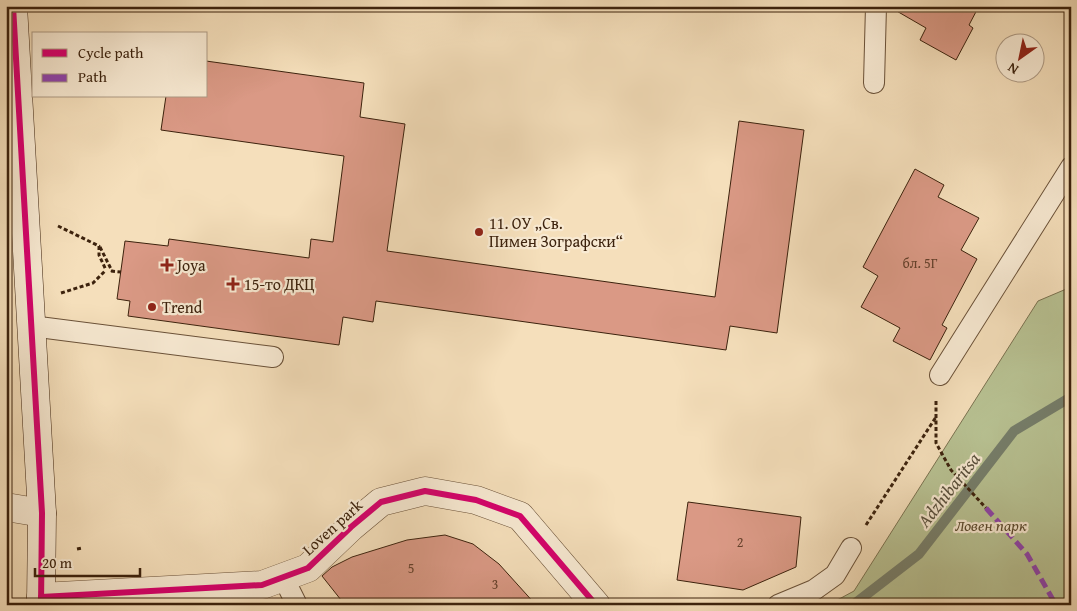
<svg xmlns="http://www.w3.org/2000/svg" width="1077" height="611" viewBox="0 0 1077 611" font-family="'Gentium Book Plus',serif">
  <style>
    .green { fill: #b8c293; stroke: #7a7250 }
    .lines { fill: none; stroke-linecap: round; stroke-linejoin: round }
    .stream { stroke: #767f6c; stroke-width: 10 }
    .building { fill: #da9985; stroke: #3c220d }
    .lane-casing { stroke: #6a5138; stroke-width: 22 }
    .street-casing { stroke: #6a5138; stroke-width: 29 }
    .secondary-casing { stroke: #3c220d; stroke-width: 29 }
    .path { stroke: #3c220d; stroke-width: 3; stroke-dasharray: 4 2.5; stroke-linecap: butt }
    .lane { stroke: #f8ead3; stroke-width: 20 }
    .street { stroke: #f8ead3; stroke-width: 28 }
    .secondary { stroke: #f8ead3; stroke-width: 28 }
    .quiet { stroke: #8e44ad; stroke-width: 5; stroke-dasharray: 10 5; stroke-linecap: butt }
    .cycleway-casing { stroke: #f8ead3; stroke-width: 9 }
    .cycleway { stroke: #d6006c; stroke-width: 6 }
    .poi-dot { fill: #8f2418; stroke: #f8ead3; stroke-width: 2 }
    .labels { text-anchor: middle; stroke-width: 4.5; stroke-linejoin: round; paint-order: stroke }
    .number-label { font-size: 14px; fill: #64402b }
    .poi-label { font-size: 16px; fill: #3c220d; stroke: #f8ead3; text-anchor: start }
    .park-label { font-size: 16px; font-style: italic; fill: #5b4a2e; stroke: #f8ead3 }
    .street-label { font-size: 16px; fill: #3c220d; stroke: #f8ead3 }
    .water-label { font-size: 18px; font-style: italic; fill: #59503d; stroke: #f8ead3 }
  </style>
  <rect width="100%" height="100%" fill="#f5dfbb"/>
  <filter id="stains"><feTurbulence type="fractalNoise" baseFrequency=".004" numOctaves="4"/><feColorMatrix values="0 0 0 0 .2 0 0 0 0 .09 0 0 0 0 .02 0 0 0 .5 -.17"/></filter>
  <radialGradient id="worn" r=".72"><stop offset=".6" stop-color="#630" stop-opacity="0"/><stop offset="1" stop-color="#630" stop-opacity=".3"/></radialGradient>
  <path class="green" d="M1071 287V605H828L854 591 1038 301Z"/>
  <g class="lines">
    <path class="stream" d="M853 605 919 554 1014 431 1071 397"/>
  </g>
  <g class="building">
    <path d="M888 6H979L969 25 973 28 956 60 920 40 926 28Z"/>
    <path d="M206 61 364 83 360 117 405 124 387 251 715 297 739 121 804 130 777 333 730 326 726 350 376 301 373 322 343 317 339 345 128 316 130 301 117 299 125 241 168 246 169 239 309 258 311 239 333 242 344 156 161 130 166 96H206Z"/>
    <path d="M915 169 944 185 938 197 979 218 961 250 977 259 942 325 947 328 930 360 893 341 900 328 861 307 878 276 863 267Z"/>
    <path d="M688 502 801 517 796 567 743 590 677 580Z"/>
    <path d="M445 535 473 544 499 564 536 605H345L322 576 332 567 352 557 407 540Z"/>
  </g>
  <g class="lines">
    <g class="lane-casing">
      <g id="lane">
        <path d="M874 83 876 6"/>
        <path d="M31 326 273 357"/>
        <path d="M940 375 1071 167"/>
        <path d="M283 577 297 605"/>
        <path d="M778 605 814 590 835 575 851 548"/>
      </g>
    </g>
    <g class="street-casing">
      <g id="street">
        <path d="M6 507 42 513"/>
        <path d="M41 597 262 585 308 568 351 527 381 502 425 491 476 500 520 516 596 605"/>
      </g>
    </g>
    <g class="secondary-casing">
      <path id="secondary" d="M13 6 42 513 41 605"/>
    </g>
    <g class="path">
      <path d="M58 226 99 246V255L106 270"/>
      <path d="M100 247 112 271"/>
      <path d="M111 271 121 272"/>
      <path d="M61 293 93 283 106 270"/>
      <path d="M936 401V443L951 470 986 508"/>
      <path d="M866 525 936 417"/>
      <path d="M77 549 82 548"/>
    </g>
    <use href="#lane" class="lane"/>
    <use href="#street" class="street"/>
    <use href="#secondary" class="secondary"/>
    <path class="quiet" d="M986 508 1027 554 1056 605"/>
    <g class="cycleway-casing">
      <g id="cycleway">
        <path d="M13 6 42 513 41 605"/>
        <path d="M41 597 262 585 308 568 351 527 381 502 425 491 476 500 520 516 596 605"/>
      </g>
    </g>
    <use href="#cycleway" class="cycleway"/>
  </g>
  <g class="poi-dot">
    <circle cx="479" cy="232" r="5"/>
    <path d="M164.5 257.5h5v5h5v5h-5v5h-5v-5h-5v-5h5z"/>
    <path d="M230.5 276.5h5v5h5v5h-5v5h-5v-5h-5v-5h5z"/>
    <circle cx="152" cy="307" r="5"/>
  </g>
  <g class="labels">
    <g class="number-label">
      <text x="920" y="268">бл. 5Г</text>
      <text x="740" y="547">2</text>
      <text x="411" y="573">5</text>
      <text x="495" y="589">3</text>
    </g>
    <g class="poi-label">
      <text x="489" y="229">11. ОУ „Св.<tspan x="489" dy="18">Пимен Зографски“</tspan></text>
      <text x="177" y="271">Joya</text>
      <text x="244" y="290">15-то ДКЦ</text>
      <text x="162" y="313">Trend</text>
    </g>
    <g class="park-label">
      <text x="991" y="531">Ловен парк</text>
    </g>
    <g class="street-label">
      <text transform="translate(332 527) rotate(-42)" y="6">Loven park</text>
    </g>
    <g class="water-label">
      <text transform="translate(949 490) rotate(-52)" y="6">Adzhibaritsa</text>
    </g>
  </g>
  <rect width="1077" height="611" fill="none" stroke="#f5dfbb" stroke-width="25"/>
  <rect x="8" y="8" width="1062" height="596" fill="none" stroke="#3c220d" stroke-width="2.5"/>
  <rect x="12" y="12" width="1052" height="586" fill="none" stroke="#3c220d"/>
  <rect x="32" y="32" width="175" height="65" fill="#f8ead3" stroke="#ad9a84"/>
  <rect x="42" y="49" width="25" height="8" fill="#d6006c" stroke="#ad9a84"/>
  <text x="78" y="58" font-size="15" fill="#3c220d">Cycle path</text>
  <rect x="42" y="74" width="25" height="8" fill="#8e44ad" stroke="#ad9a84"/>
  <text x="78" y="82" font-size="15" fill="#3c220d">Path</text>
  <g transform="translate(1020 58) rotate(213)"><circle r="24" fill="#f8ead3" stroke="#ad9a84"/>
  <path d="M0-4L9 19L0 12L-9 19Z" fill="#8f2418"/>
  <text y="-8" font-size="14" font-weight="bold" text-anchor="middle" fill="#3c220d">N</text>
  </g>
  <path d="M35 568v8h105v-8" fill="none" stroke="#3c220d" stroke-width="2.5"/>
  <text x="42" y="568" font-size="15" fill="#3c220d" stroke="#f8ead3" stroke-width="4" paint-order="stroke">20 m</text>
  <rect width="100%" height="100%" filter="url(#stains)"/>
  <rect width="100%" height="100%" fill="url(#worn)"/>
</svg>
